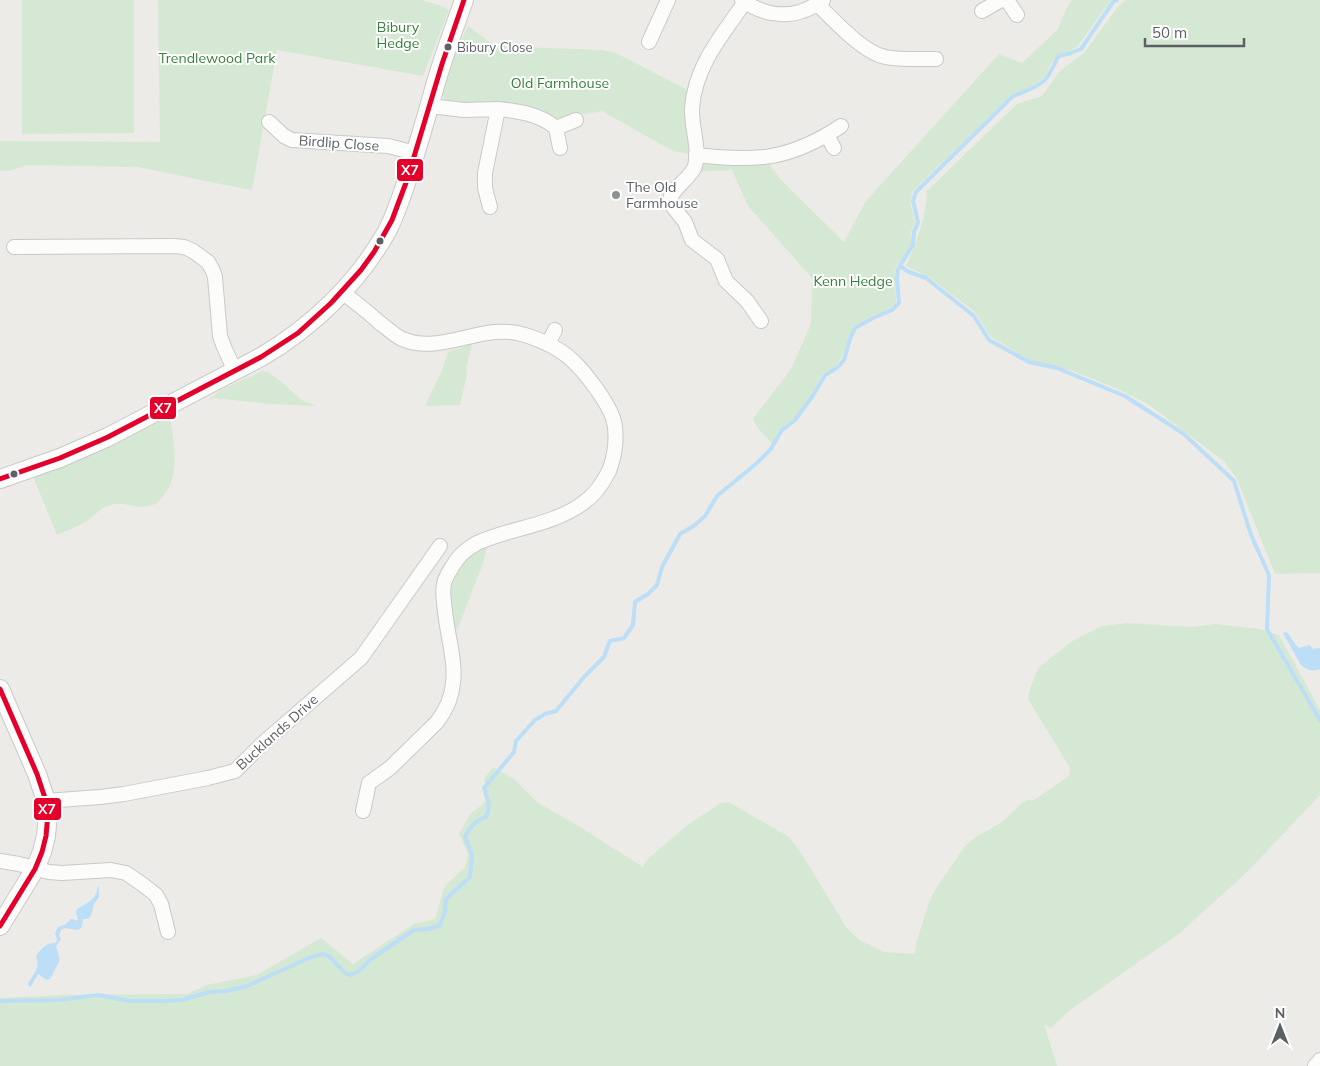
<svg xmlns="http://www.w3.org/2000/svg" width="1320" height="1066" viewBox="0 0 1320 1066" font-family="Mulish,sans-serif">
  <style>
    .green { fill: #d5e8d3 }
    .water { fill: #bcdef6 }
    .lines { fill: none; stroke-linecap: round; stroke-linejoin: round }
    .stream { stroke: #bcdef6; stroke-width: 4 }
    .minor-casing { stroke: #c8c9c9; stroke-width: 16 }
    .tertiary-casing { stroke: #c8c9c9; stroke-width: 20 }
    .minor { stroke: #fcfcfb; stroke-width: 14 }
    .tertiary { stroke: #fcfcfb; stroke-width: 18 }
    .bus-1-casing { stroke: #fff; stroke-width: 9 }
    .bus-1 { stroke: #e4002b; stroke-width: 5 }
    .bus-dot { fill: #5c6065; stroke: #fff; stroke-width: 2 }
    .poi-dot { fill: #8e9192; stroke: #fff; stroke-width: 2 }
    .labels { text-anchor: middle; stroke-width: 4; stroke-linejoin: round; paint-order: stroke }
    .bus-label { font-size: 13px; fill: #5c6065; stroke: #fff; text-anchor: start }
    .park-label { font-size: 14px; fill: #37813a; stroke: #fff }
    .street-label { font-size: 14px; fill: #5c6065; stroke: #fff }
    .poi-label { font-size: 14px; fill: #5c6065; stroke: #fff; text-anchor: start }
    .line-badge { stroke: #fff; stroke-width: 2 }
    .badge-label { font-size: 14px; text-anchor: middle; font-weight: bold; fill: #fff }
  </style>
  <rect width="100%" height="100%" fill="#ecebe7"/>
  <g class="green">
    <path d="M22 0H134V133L22 134Z"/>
    <path d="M158 0H422L441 6 449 10 423 76 277 50 252 190 215 183 139 167 27 165 12 170 0 171V141L160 142Z"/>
    <path d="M1072 0H1111L1077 47 1069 52 1058 54 1052 62 1044 78 1030 87 1012 94 913 191 910 202 915 222 911 232 912 245 896 267 895 271 896 303 889 309 870 317 853 327 842 357 835 367 823 373 810 397 794 418 778 431 772 444 758 428 753 419 791 369 811 324 812 278 748 206 732 170 699 172V157L769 161 771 167 781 180 844 242 866 201 999 54 1022 63 1058 29 1067 7Z"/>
    <path d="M1125 0H1320V573L1275 574 1237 479 1224 461 1148 404 1120 390 1073 371 1029 360 991 337 975 312 929 277 906 266C917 241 926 219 927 191L1017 104 1042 96 1060 71 1084 53 1117 8Z"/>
    <path d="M468 26 492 44 517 47 602 50 616 53 690 91 686 105V125L689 154 673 151 602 111 571 117 556 118 519 105H453L444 99 441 90 452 59Z"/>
    <path d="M472 344 466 368 467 375 460 405 425 406 441 373 448 352Z"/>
    <path d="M262 371 268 372 284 384 301 400 316 406 269 404 214 398 208 400 221 390Z"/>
    <path d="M170 417C174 444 181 472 164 495 161 499 157 504 152 505 141 510 127 502 114 504 100 507 98 513 88 520 78 526 67 531 57 535L33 476 107 446Z"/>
    <path d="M483 547H487L483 563 458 628 456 630H454L449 596 453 582 462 565 470 556Z"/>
    <path d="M1127 623 1192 627 1215 624 1259 629 1279 635 1320 710V795L1247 872 1180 933 1070 1010 1051 1028 1044 1024 1057 1066H0V998L62 995 187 994 207 985 257 975 321 938 353 964 414 924 435 919 445 886 465 867 468 854 459 834 471 813 488 800 484 779 493 767 514 779 537 802 580 827 643 867 646 861 658 850 689 824 721 803 729 802 789 837 803 856 846 927 859 940 885 952 915 954 916 944 929 902 935 890 961 852 966 845 977 836 1001 823 1022 803 1028 800H1034L1069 776 1070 768 1028 699 1030 688 1039 667 1074 640 1102 626Z"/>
  </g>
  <g class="water">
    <path d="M1286 632C1291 635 1293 643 1299 648L1310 645 1313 649 1320 648V669C1313 672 1307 670 1301 665L1283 633Z"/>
    <path d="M98 887H99V897L94 904 91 916 88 919H83L82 927 78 930 65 928 61 930 59 935 61 939 56 946 60 960 50 979 46 980 38 974 31 986 29 987 28 983C33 975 41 967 36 957 38 952 43 947 48 944 51 943 55 944 57 941 57 940 56 935 55 933L58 927 65 925 71 919H73L77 921 78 920 76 913 77 909C88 902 95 901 98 887Z"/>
  </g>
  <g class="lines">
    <g class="stream">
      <path d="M900 266 909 272 926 278 974 316 989 340 1029 362 1057 368 1125 396 1184 434 1234 481 1251 535 1269 575 1267 629 1320 720"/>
      <path d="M0 1001 59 1000 99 995 129 1001H166L182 1000 209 992 227 991 247 986 311 957 323 954 329 956 345 973 350 975 359 971 371 959 414 930 428 929 439 926 445 912 446 899 470 877 472 855 465 837C471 825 475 822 487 816L489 804 484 788 514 752 516 741 535 720 545 714 556 711 584 677 604 657 610 641 624 638 633 625 635 602 648 594 657 585 662 567 680 534 695 525 705 516 717 496 757 463 771 449 781 431 795 420 812 397 825 375 837 368 844 360 850 339 855 328 873 318 892 310 899 303 897 279 898 269 913 245 914 232 918 222 913 201 916 192 1013 96C1024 92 1036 88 1045 80 1050 75 1054 63 1059 56L1071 53 1081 49 1113 2 1117 0"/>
    </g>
    <g class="minor-casing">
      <g id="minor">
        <path d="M742 0C769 19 797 19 823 0"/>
        <path d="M1007 0 1017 15"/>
        <path d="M745 2C722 35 695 66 692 108 691 127 700 147 695 166 691 179 668 190 670 203L685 222 692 240 717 259 726 281 747 301 761 321"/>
        <path d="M817 4C834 20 862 52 885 57 900 60 920 59 936 59"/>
        <path d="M982 11 1001 0"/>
        <path d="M649 42 668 0"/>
        <path d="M430 106 464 110 498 109 485 173V188L490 207"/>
        <path d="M498 109C518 111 540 114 556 128L560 148"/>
        <path d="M269 122 284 136 292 140 388 146 416 153"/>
        <path d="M556 128 576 120"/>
        <path d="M827 135 834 148"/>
        <path d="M696 155C756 162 790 160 841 126"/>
        <path d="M14 247 174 246 184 247 193 251 208 262 213 271 215 277 220 336 224 347 235 371"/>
        <path d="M342 292C355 302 368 312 380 323 387 328 394 335 402 339 443 356 483 321 525 335 541 340 559 348 572 360 585 372 607 401 613 418 618 434 615 456 609 471 603 483 595 495 583 503 554 525 510 528 477 543 466 549 458 556 452 567 449 572 445 578 444 584 442 592 444 602 445 611 447 634 456 661 453 683 452 698 446 710 437 722L390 768 369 783 363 811"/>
        <path d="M548 344 555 330"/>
        <path d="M46 801 100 797 124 794 208 778 235 771 262 744 361 658 440 546"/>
        <path d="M0 861 19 864 49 872 62 873 111 870 126 873 142 884 156 895 161 904 168 932"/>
        <path d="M1315 1066 1320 1060"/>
      </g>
    </g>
    <g class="tertiary-casing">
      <g id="tertiary">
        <path d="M0 479 60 458 108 437 261 357C311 328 357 284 386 233 395 217 401 198 407 180 417 149 426 118 435 86 443 57 454 29 464 0"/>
        <path d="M0 689 37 774 46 801 48 814 46 836 42 852 35 869 0 926"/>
      </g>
    </g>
    <use href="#minor" class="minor"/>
    <use href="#tertiary" class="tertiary"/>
    <g class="bus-1-casing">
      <g id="bus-1">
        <path d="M0 479 60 458 108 437 261 357 298 333 331 303 361 270 374 252 392 220 407 180 442 64 464 0"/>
        <path d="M0 689 37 774 46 801 48 814 46 836 42 852 35 869 0 926"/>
      </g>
    </g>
    <use href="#bus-1" class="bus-1"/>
  </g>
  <g class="bus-dot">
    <circle cx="448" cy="47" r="4.5"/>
    <circle cx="380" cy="241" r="4.5"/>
    <circle cx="14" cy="474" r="4.5"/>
  </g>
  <circle class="poi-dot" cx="616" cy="195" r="5"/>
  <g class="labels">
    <g class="bus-label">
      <text x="457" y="52">Bibury Close</text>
    </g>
    <g class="park-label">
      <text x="398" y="32">Bibury<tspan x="398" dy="16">Hedge</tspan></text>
      <text x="217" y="63">Trendlewood Park</text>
      <text x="560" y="88">Old Farmhouse</text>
      <text x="853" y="286">Kenn Hedge</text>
    </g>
    <g class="street-label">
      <text transform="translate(339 143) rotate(4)" y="5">Birdlip Close</text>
      <text transform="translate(277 732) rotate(-42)" y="5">Bucklands Drive</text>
    </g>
    <g class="poi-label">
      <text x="626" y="192">The Old<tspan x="626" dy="16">Farmhouse</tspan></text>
    </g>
  </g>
  <g class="line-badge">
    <rect x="396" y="158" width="28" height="24" rx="5" fill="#e4002b"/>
    <rect x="149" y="396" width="28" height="24" rx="5" fill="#e4002b"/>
    <rect x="33" y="797" width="29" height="24" rx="5" fill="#e4002b"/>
  </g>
  <g class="badge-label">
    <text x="410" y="175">X7</text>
    <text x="163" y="413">X7</text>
    <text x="47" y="814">X7</text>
  </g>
  <g transform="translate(1280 1026)" stroke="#ffffff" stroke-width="4" paint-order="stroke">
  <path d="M0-4L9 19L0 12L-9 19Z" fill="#5c6065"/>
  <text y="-8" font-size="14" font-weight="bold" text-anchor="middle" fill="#5c6065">N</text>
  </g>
  <path d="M1145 38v8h99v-8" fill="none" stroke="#5c6065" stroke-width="2.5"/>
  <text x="1152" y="38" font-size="15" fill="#5c6065" stroke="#ffffff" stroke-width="4" paint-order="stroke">50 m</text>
</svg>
